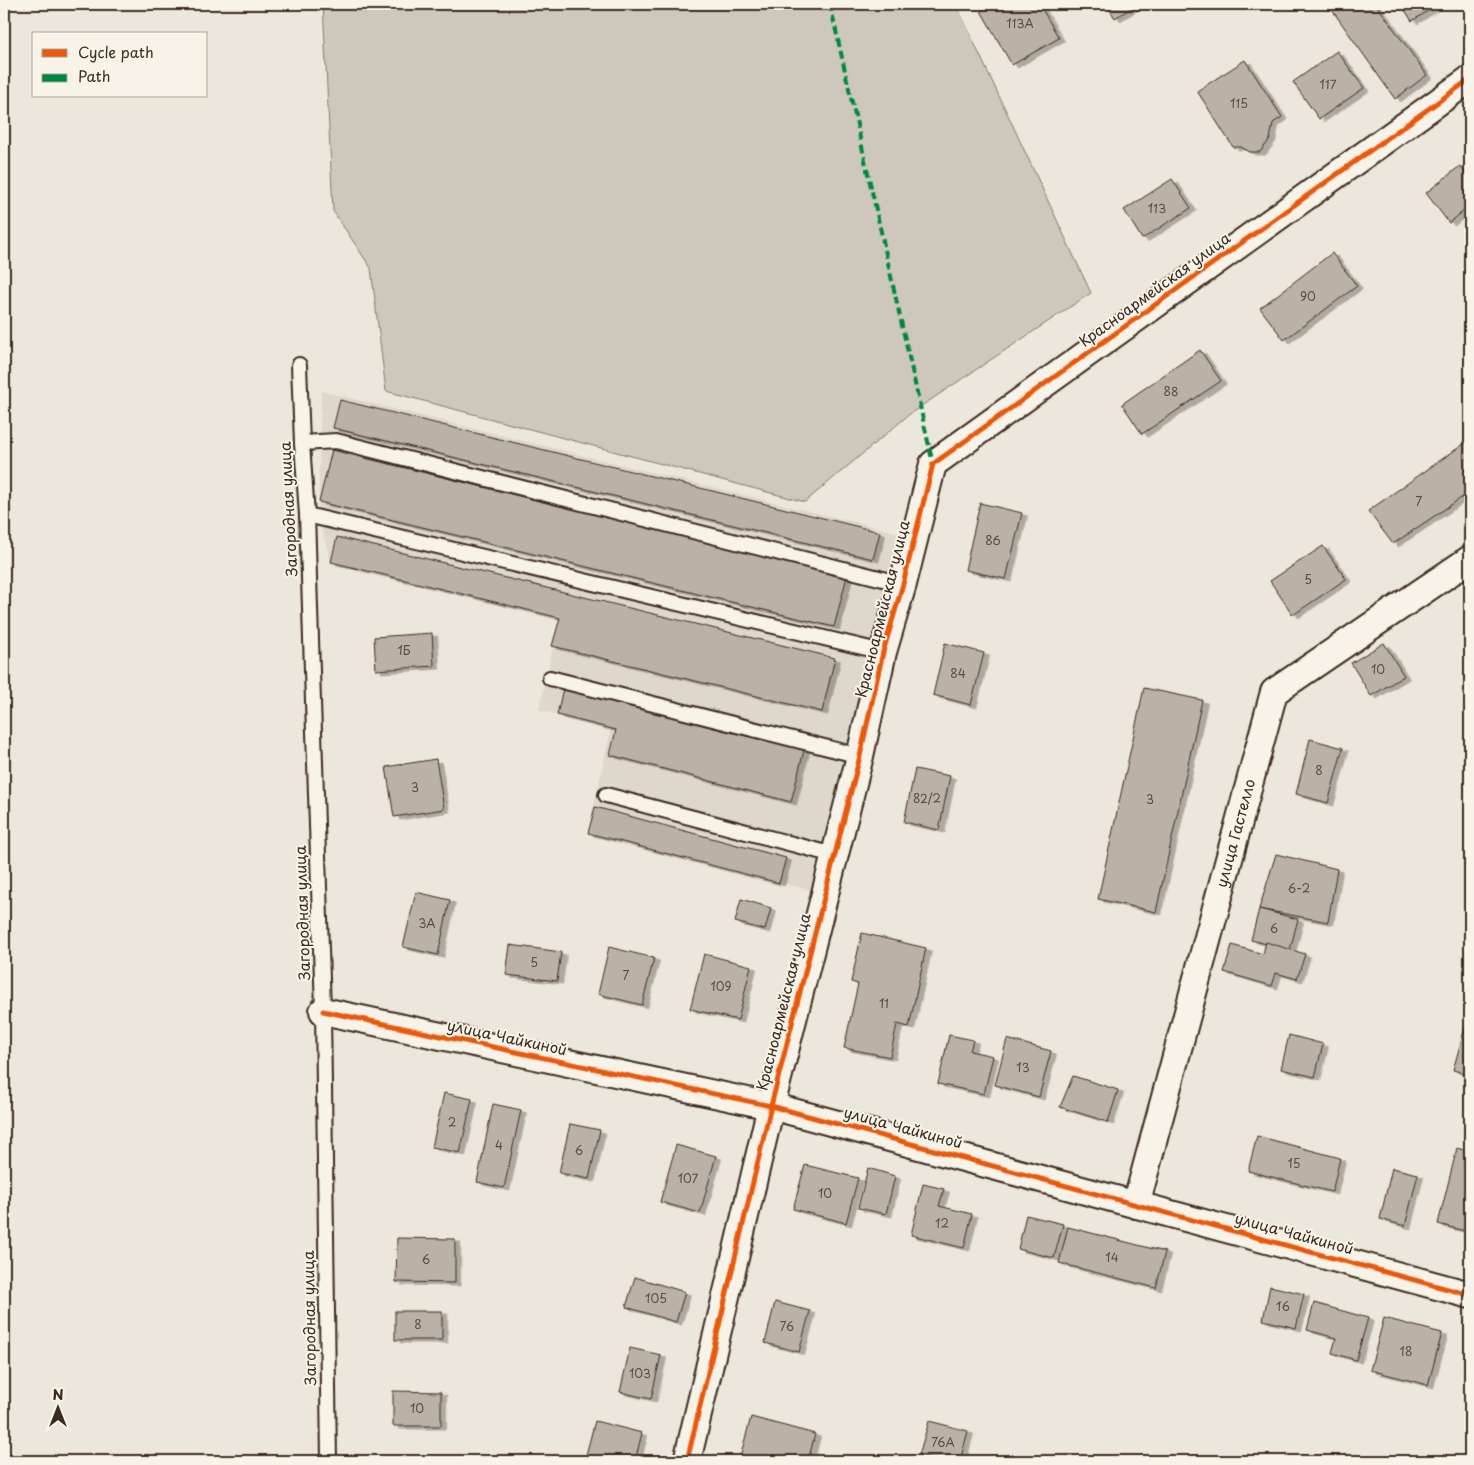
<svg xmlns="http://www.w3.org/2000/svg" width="1474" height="1465" viewBox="0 0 1474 1465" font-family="'Playpen Sans',sans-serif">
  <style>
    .built { fill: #ddd7cc }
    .green { fill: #cec8bc; stroke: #84796d }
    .building { fill: #bab2a7; stroke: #3b2a1e; filter: url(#shadow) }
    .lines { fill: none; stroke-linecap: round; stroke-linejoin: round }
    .service-casing { stroke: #3b2a1e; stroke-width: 18 }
    .minor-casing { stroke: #3b2a1e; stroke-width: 30 }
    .service { stroke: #f7f3e8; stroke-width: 14 }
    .minor { stroke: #f7f3e8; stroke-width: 26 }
    .quiet { stroke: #00873e; stroke-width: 4; stroke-dasharray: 8 4; stroke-linecap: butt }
    .cycleway-casing { stroke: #f7f3e8; stroke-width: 8 }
    .cycleway { stroke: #e8590c; stroke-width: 5 }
    .labels { text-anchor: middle; stroke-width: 4; stroke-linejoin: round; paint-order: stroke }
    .number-label { font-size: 12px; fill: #5b4c40 }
    .street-label { font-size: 15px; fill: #3b2a1e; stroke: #f7f3e8 }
  </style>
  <defs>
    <filter id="shadow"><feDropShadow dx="5.5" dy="3" stdDeviation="0" flood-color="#0004"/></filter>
  </defs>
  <rect width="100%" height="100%" fill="#ece7dc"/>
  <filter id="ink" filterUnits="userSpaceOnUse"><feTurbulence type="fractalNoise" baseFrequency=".02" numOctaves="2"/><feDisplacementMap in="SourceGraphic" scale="10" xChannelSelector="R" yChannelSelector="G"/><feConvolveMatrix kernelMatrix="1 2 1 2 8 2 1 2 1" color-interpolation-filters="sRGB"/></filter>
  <g filter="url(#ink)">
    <path class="built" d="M321 391 903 534 813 891 588 833 611 729 539 710 559 618 331 562 318 516Z"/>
    <path class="green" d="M323 4H956L1091 293 911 413 805 502 386 391 371 268 333 211Z"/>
    <g class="building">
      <path d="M993 4H1039L1059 38 1012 65 981 11Z"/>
      <path d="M1106 4H1138L1115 18Z"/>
      <path d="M1334 4H1376L1427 75 1395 99 1330 7Z"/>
      <path d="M1401 4H1439L1412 21Z"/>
      <path d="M1337 51 1364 88 1319 119 1293 82Z"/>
      <path d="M1245 60 1282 117 1273 123 1270 139 1260 152H1250L1241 147H1233L1197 91Z"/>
      <path d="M1460 166 1470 179V206L1449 223 1426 193Z"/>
      <path d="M1172 179 1191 208 1142 239 1124 210Z"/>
      <path d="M1332 253 1357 286 1284 340 1260 308Z"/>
      <path d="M1200 350 1221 381 1142 434 1122 404Z"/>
      <path d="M340 400 880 532 873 559 333 428Z"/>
      <path d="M1468 441 1470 444V492L1393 544 1368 511Z"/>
      <path d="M332 450 847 576 834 627 319 502Z"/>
      <path d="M980 503 1022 513 1006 579 965 570Z"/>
      <path d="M337 537 835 658 822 712 552 646 560 618 331 562Z"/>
      <path d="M1323 546 1346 579 1293 615 1270 581Z"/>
      <path d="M432 633 434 666 376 670 374 637Z"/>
      <path d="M945 643 984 653 971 705 933 695Z"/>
      <path d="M1384 643 1404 676 1371 696 1351 663Z"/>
      <path d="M564 684 805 746 791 802 610 755 616 730 557 715Z"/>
      <path d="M1144 688 1202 700 1156 912 1098 899Z"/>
      <path d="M1310 739 1343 748 1328 803 1296 794Z"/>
      <path d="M436 759 444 809 394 817 386 767Z"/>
      <path d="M915 769 950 776 939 830 904 822Z"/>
      <path d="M595 807 786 858 779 883 588 833Z"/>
      <path d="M1276 854 1337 869 1328 922 1259 909Z"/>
      <path d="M416 892 450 900 438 955 403 947Z"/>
      <path d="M741 899 771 908 765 930 735 922Z"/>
      <path d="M1259 909 1298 919 1290 950 1251 940Z"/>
      <path d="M862 933 926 948 909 1027 897 1024 890 1057 844 1048 858 984 851 982Z"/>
      <path d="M1266 942 1305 954 1297 979 1276 973 1272 986 1224 972 1232 945 1263 954Z"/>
      <path d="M510 945 561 952 557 981 506 975Z"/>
      <path d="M609 947 654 958 642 1005 598 994Z"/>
      <path d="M704 954 751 966 738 1020 690 1009Z"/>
      <path d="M1469 1014H1470V1075L1453 1070Z"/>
      <path d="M949 1035 973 1040 970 1051 993 1056 984 1094 938 1084Z"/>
      <path d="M1289 1035 1323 1044 1315 1077 1281 1069Z"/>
      <path d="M1007 1039 1051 1051 1039 1097 995 1085Z"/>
      <path d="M1073 1076 1118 1090 1108 1122 1060 1107Z"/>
      <path d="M444 1093 472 1099 460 1153 432 1147Z"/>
      <path d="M493 1104 521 1110 504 1188 477 1182Z"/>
      <path d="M570 1124 600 1130 589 1179 559 1173Z"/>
      <path d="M1257 1136 1340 1158 1332 1192 1248 1171Z"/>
      <path d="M676 1145 716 1156 700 1213 660 1202Z"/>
      <path d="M1457 1148 1470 1152V1227L1469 1232 1438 1224Z"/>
      <path d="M805 1165 858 1178 846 1223 793 1209Z"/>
      <path d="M868 1168 895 1176 886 1214 858 1208Z"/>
      <path d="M1392 1168 1418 1174 1405 1226 1380 1219Z"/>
      <path d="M923 1184 944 1189 939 1206 972 1214 964 1248 911 1235Z"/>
      <path d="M1026 1215 1063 1224 1054 1258 1018 1249Z"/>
      <path d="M1068 1227 1165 1252 1156 1288 1059 1263Z"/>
      <path d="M397 1238 455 1239V1283L396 1282Z"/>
      <path d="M635 1277 685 1292 676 1322 626 1307Z"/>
      <path d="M1270 1286 1304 1294 1296 1328 1263 1320Z"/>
      <path d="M775 1302 810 1311 799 1352 765 1343Z"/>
      <path d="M1314 1303 1368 1318 1356 1360 1332 1353 1336 1338 1307 1330Z"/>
      <rect x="395" y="1311" width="47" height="29"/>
      <path d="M1384 1318 1442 1333 1428 1385 1370 1370Z"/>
      <path d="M630 1348 661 1355 651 1399 620 1392Z"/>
      <path d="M393 1391 441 1392V1426H393Z"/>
      <path d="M751 1417 815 1434 808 1461H739Z"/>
      <path d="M595 1421 642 1433 635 1461H609L586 1455Z"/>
      <path d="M929 1421 968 1431 960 1461H941L919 1455Z"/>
    </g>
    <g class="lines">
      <g class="service-casing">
        <g id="service">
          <path d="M299 365 302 443 307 515 323 1011 329 1461"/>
          <path d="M302 443 336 441 903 584"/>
          <path d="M307 515 883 652"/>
          <path d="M550 678 860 756"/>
          <path d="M606 795 834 855"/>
        </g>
      </g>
      <g class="minor-casing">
        <g id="minor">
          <path d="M323 1011 771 1106 1470 1295"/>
          <path id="s1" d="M1136 1205 1274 692 1470 559"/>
          <path d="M687 1461 771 1106 860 756 883 652 903 584 933 464 1470 79"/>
        </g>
      </g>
      <use href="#service" class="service"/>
      <use href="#minor" class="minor"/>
      <path class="quiet" d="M830 4 933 464"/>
      <g class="cycleway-casing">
        <g id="cycleway">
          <path d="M323 1011 771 1106 1470 1295"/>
          <path d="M687 1461 771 1106 860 756 883 652 903 584 933 464 1470 79"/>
        </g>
      </g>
      <use href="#cycleway" class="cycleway"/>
    </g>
  </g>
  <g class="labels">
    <g class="number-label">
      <text x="1020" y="28">113А</text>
      <text x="1328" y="89">117</text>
      <text x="1239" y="108">115</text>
      <text x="1157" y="213">113</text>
      <text x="1308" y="301">90</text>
      <text x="1171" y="396">88</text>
      <text x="1419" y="506">7</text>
      <text x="993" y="545">86</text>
      <text x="1308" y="584">5</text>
      <text x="404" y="655">1Б</text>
      <text x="1378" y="674">10</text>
      <text x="958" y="678">84</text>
      <text x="1319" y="775">8</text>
      <text x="415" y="792">3</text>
      <text x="927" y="803">82/2</text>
      <text x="1150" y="804">3</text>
      <text x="1299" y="893">6-2</text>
      <text x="427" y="928">3А</text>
      <text x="1274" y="933">6</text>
      <text x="534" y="967">5</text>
      <text x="626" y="980">7</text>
      <text x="721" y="991">109</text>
      <text x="884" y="1008">11</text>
      <text x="1023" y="1072">13</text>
      <text x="452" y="1127">2</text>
      <text x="499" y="1150">4</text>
      <text x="579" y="1155">6</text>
      <text x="1294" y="1168">15</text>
      <text x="688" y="1183">107</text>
      <text x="825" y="1198">10</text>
      <text x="942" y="1228">12</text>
      <text x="1112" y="1262">14</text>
      <text x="426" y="1264">6</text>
      <text x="656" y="1303">105</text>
      <text x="1283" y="1311">16</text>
      <text x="418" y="1329">8</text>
      <text x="787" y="1331">76</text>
      <text x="1406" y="1356">18</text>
      <text x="640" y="1378">103</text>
      <text x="417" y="1413">10</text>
      <text x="943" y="1447">76А</text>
    </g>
    <g class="street-label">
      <text transform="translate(1155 290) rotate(-36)" y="5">Красноармейская улица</text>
      <text transform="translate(289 509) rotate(-93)" y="5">Загородная улица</text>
      <text transform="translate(883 609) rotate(-76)" y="5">Красноармейская улица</text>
      <text dy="5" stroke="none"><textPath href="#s1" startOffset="385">улица Гастелло</textPath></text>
      <text transform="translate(303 913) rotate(-92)" y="5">Загородная улица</text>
      <text transform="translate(784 1002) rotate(-76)" y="5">Красноармейская улица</text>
      <text transform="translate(507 1038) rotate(12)" y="5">улица Чайкиной</text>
      <text transform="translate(903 1128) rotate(15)" y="5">улица Чайкиной</text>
      <text transform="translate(1294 1234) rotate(15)" y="5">улица Чайкиной</text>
      <text transform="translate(310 1318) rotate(-91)" y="5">Загородная улица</text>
    </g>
  </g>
  <rect width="1474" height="1465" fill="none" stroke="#f7f3e8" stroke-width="20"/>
  <rect x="10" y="10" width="1454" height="1445" fill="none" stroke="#3b2a1e" stroke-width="2" filter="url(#ink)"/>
  <rect x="32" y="32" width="175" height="65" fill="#f7f3e8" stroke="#aca397"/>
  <rect x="42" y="49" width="25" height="8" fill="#e8590c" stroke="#aca397"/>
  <text x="78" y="58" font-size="15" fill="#3b2a1e">Cycle path</text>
  <rect x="42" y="74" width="25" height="8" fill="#00873e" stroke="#aca397"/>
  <text x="78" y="82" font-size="15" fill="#3b2a1e">Path</text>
  <g transform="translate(58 1408)" stroke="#f7f3e8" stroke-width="4" paint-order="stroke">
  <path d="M0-4L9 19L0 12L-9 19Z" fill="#3b2a1e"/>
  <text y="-8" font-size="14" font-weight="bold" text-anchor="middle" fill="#3b2a1e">N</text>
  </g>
</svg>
